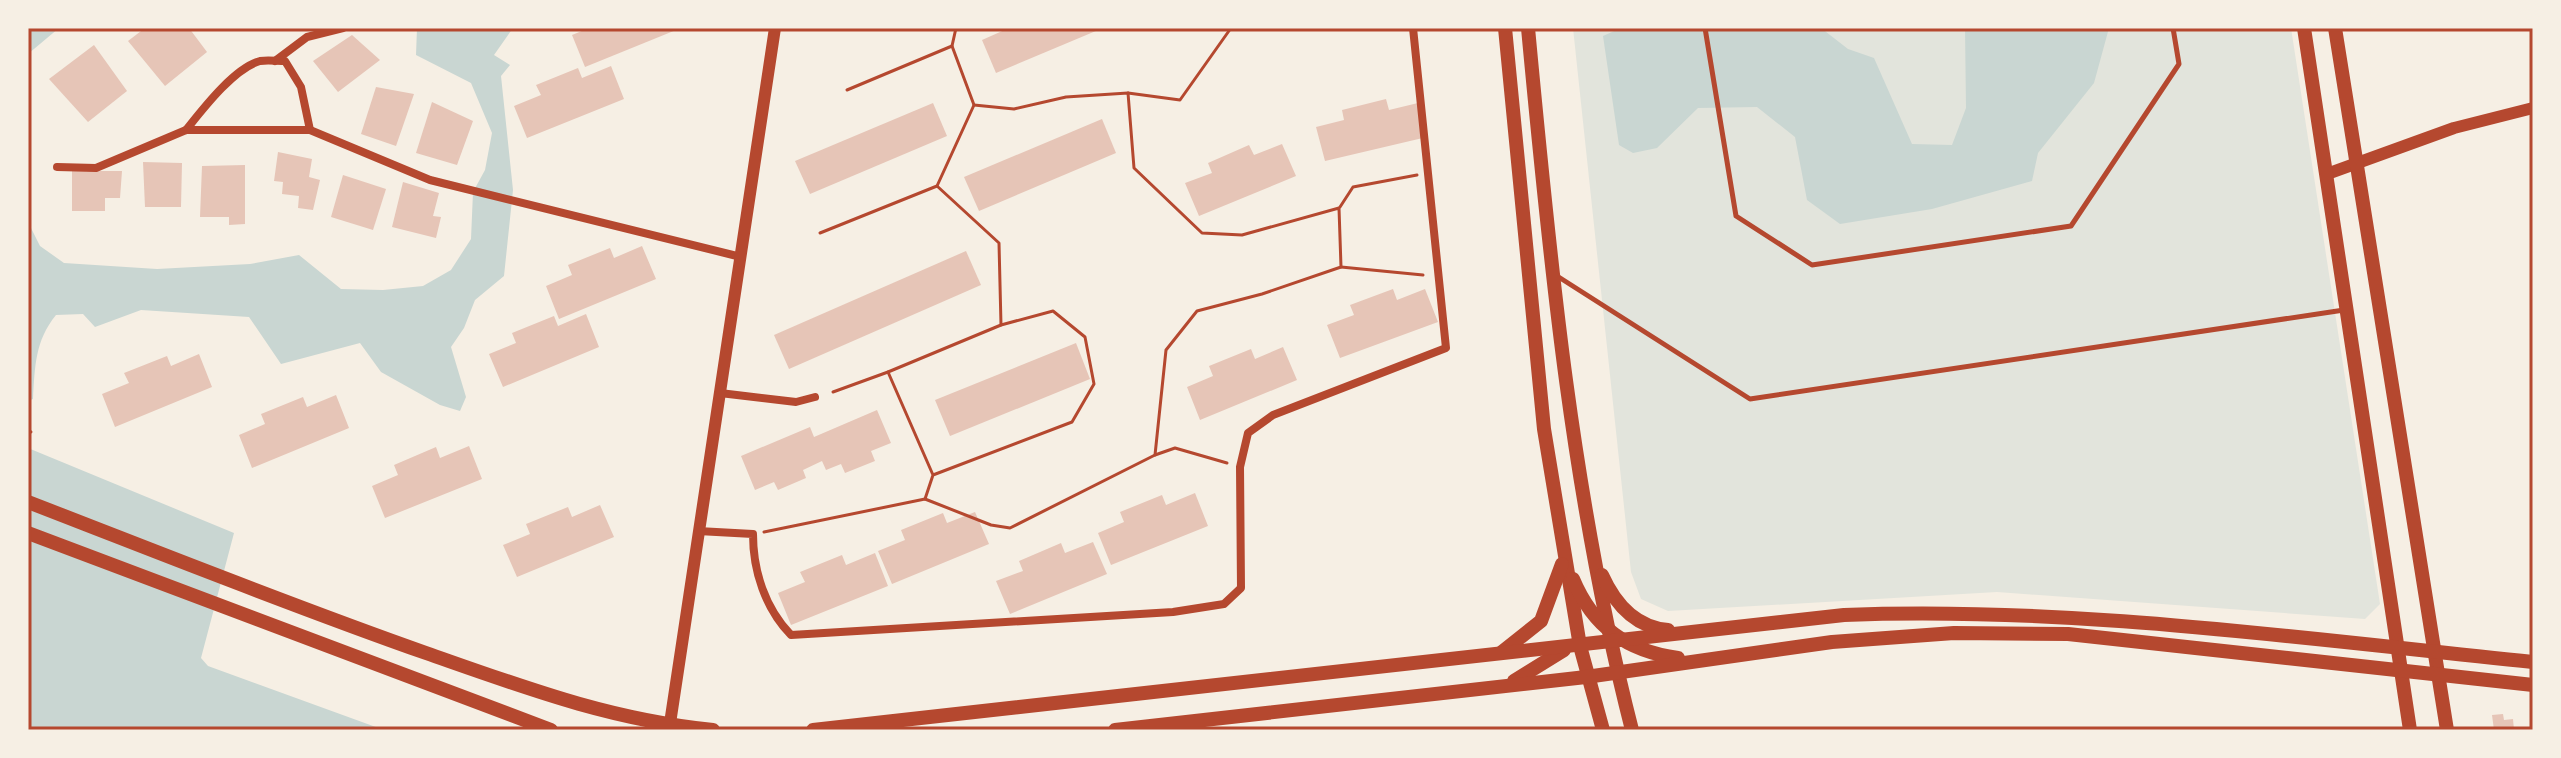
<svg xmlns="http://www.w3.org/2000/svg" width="2561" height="758" viewBox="0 0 2561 758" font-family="'PT Serif',serif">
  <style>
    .green { fill: #e2e4dc }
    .water { fill: #c9d6d2 }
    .building { fill: #e6c5b7 }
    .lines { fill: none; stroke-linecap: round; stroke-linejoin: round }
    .path { stroke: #b5482f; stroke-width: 3 }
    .service { stroke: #b5482f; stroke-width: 5 }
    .minor { stroke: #b5482f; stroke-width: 8 }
    .tertiary { stroke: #b5482f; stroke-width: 12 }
    .secondary { stroke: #b5482f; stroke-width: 14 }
    .neatline { fill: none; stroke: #b5482f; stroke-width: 3 }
  </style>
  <rect width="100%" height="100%" fill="#f6efe4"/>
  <path class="green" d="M1573 28H2291L2380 604 2365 619 1997 592 1668 611 1641 599 1631 572Z"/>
  <g class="water">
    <path d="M28 28H59L28 54Z"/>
    <path d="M417 28H513L494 55 510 65 501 76 513 190 504 276 475 300 464 328 451 347 466 397 460 411 440 405 381 372 360 343 281 364 249 317 141 310 95 327 83 314 56 315C35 341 35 366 33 399L28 401V222L40 246 64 263 157 269 250 264 299 255 341 289 383 290 423 286 451 270 471 239 473 192 485 170 492 133 471 83 416 55Z"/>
    <path d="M1621 28H1821L1848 49 1874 58 1912 144 1952 145 1966 108 1965 28H2109L2094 83 2038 153 2032 181 1932 209 1840 224 1807 200 1795 137 1757 107 1698 108 1657 148 1633 153 1619 145 1603 36Z"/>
    <path d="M28 448 234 533 201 658 208 666 384 730H28Z"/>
  </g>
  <g class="building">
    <path d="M145 28H189L207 52 165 86 128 41Z"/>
    <path d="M589 28H681L585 67 572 35Z"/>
    <path d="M1009 28H1103L996 73 982 40Z"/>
    <path d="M352 35 380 60 338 92 313 61Z"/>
    <path d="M94 45 127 91 88 122 49 79Z"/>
    <path d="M611 66 624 99 527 138 514 106 541 95 536 85 578 68 582 78Z"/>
    <path d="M376 87 414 94 396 146 361 134Z"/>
    <path d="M1386 99 1389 110 1418 103 1427 137 1325 161 1316 127 1344 120 1342 110Z"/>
    <path d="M432 102 473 121 457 165 416 153Z"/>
    <path d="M933 103 947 136 810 194 795 161Z"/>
    <path d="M1102 119 1116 153 979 211 964 177Z"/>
    <path d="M1282 144 1296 176 1199 216 1185 183 1212 173 1208 163 1249 145 1254 155Z"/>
    <path d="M278 152 312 159 309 177 320 180 313 210 298 208 299 196 282 194 283 182 274 181Z"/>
    <path d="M143 162 182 163 181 207H145Z"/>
    <path d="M245 165V224L229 225V217H200L202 166Z"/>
    <path d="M72 171H122L120 198H105V211H72Z"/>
    <path d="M343 175 386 189 373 230 331 217Z"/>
    <path d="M403 182 439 193 433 216 441 217 436 238 392 227Z"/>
    <path d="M642 246 656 279 559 319 546 286 572 275 568 265 610 248 614 258Z"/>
    <path d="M966 251 981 285 789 369 774 335Z"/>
    <path d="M1393 289 1397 300 1425 289 1438 322 1340 358 1327 325 1354 315 1350 305Z"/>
    <path d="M586 314 599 347 503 387 489 354 516 343 512 333 554 316 558 326Z"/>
    <path d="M1076 343 1090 379 950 436 935 400Z"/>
    <path d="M1283 347 1297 380 1200 420 1187 387 1213 376 1209 366 1251 349 1255 359Z"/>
    <path d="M199 354 212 387 115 427 102 394 129 383 124 373 167 356 171 366Z"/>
    <path d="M336 395 349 428 252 468 239 435 265 424 261 414 303 397 307 407Z"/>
    <path d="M877 410 891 443 871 451 875 461 845 473 841 464 826 470 822 461 803 470 806 478 778 490 774 482 755 490 741 456 810 427 814 437Z"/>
    <path d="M469 446 482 479 385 518 372 486 398 475 394 465 436 447 440 458Z"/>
    <path d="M1195 493 1208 526 1111 565 1098 533 1124 522 1120 512 1162 495 1166 505Z"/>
    <path d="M600 505 614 537 517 577 503 545 530 534 526 524 568 507 572 517Z"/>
    <path d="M975 512 989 544 892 584 878 551 905 540 901 530 943 513 947 523Z"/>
    <path d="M1093 542 1107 574 1010 614 996 581 1023 571 1019 561 1061 543 1065 553Z"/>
    <path d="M875 553 888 586 791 625 778 593 805 582 800 572 842 555 846 565Z"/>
    <path d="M2503 714 2504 720 2513 719 2514 730H2494L2492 715Z"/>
  </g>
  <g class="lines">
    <g class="path">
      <path d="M847 90 952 46"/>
      <path d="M974 105 1014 109 1066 97 1128 93 1180 100 1231 28"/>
      <path d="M937 186 999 243 1001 325"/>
      <path d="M1340 207 1353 187 1417 175"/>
      <path d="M820 233 937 186 974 105 952 46 956 28"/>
      <path d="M1341 267 1423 275"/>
      <path d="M833 392 888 372"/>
      <path d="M28 430 31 432"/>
      <path d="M1155 455 1175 448 1227 463"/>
      <path d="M925 499 933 475 888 372 1001 325 1053 311 1085 337 1094 384 1072 422 933 475"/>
      <path d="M764 532 925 499 991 525 1010 528 1155 455 1166 350 1197 311 1262 294 1341 267 1339 208 1242 235 1202 233 1134 168 1128 93"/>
    </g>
    <g class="service">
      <path d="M1705 28 1736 216 1812 265 2071 226 2179 64 2173 28"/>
      <path d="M1557 276 1750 399 2344 310"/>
    </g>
    <g class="minor">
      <path d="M275 61 307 37 343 28"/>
      <path d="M186 130C202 110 234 68 260 61 267 60 277 61 285 61L301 87 310 130"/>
      <path d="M57 167 96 168 186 130H310L430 180 741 257"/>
      <path d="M720 393 796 402 815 397"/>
      <path d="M698 531 753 534C753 571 765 608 791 635L1173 612 1224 604 1241 588 1240 467 1248 433 1273 415 1446 348 1413 28"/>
    </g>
    <g class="tertiary">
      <path d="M2327 174 2454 128 2533 108"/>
      <path d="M669 730 775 28"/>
    </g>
    <g class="secondary">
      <path d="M1505 28 1544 429 1580 646 1603 730"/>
      <path d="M1528 28C1550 264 1573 500 1632 730"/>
      <path d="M2304 28 2410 730"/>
      <path d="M2335 28 2447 730"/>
      <path d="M28 502C160 553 292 606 426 653 523 687 610 720 713 730"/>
      <path d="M28 533 551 730"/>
      <path d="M1602 575C1615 604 1635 627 1668 630"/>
      <path d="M1573 579C1593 627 1627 651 1678 658"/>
      <path d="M1502 652 1541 621 1562 564"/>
      <path d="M1514 681 1564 650"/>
      <path d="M813 730 1844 615C2075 606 2304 639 2533 662"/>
      <path d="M1115 730 1586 677 1832 642 1954 633 2068 634 2533 685"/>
    </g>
  </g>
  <rect width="2561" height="758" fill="none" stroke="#f6efe4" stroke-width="60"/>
  <rect x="30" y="30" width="2501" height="698" class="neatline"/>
</svg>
